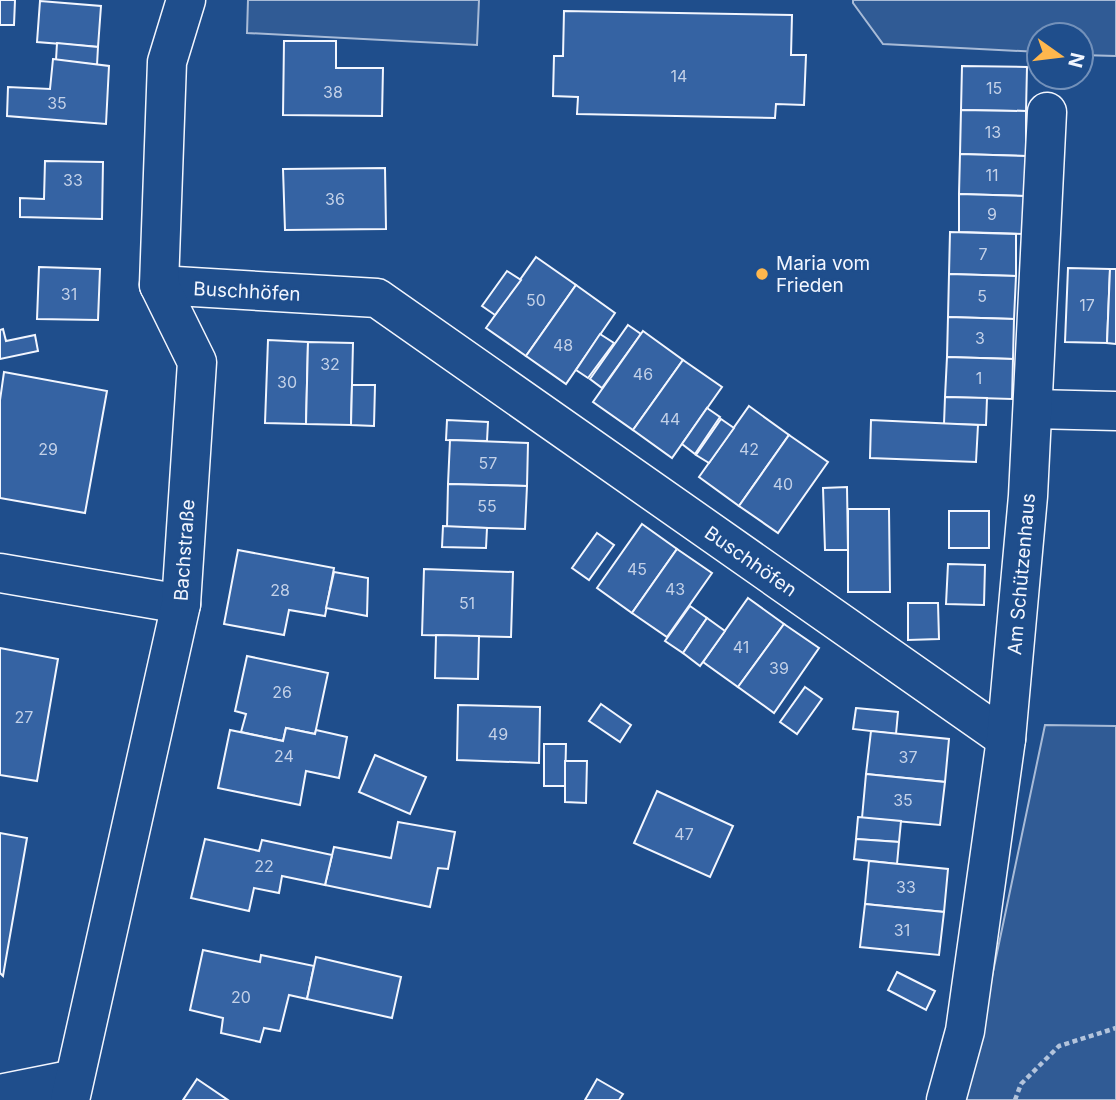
<svg xmlns="http://www.w3.org/2000/svg" width="1116" height="1100" viewBox="0 0 1116 1100" font-family="Inter,sans-serif">
  <style>
    .built { fill: #305b95; stroke: #a8bbd7; stroke-width: 2 }
    .building { fill: #3563a3; stroke: #f2f6ff; stroke-width: 2 }
    .lines { fill: none; stroke-linecap: round; stroke-linejoin: round }
    .street-casing { stroke: #f2f6ff; stroke-width: 41 }
    .path { stroke: #b3c4dc; stroke-width: 4.5; stroke-dasharray: 5 3.5; stroke-linecap: butt }
    .street { stroke: #1f4e8c; stroke-width: 38 }
    .poi-dot { fill: #ffb74d; stroke: #1f4e8c; stroke-width: 2.5 }
    .labels { text-anchor: middle; stroke-width: 5; stroke-linejoin: round; paint-order: stroke }
    .number-label { font-size: 16px; fill: #c3d1e8 }
    .poi-label { font-size: 19px; fill: #f2f6ff; stroke: #1f4e8c; text-anchor: start }
    .street-label { font-size: 19px; fill: #f2f6ff; stroke: #1f4e8c }
  </style>
  <rect width="100%" height="100%" fill="#1f4e8c"/>
  <g class="built">
    <path d="M248 0H479L477 45 247 33Z"/>
    <path d="M853 0H1116V56L1081 55V35H1039V52L883 44 853 3Z"/>
    <path d="M1045 725 1116 726V1100H966Z"/>
  </g>
  <g class="building">
    <path d="M0 0H15L14 25H0Z"/>
    <path d="M40 1 101 6 98 47 37 42Z"/>
    <path d="M564 11 792 15 791 55H806L804 105 776 104 775 118 577 114 578 97 553 96 554 56H563Z"/>
    <path d="M284 41H336V68H383L382 116 283 115Z"/>
    <path d="M57 43 98 47 97 65 56 60Z"/>
    <path d="M53 59 109 66 106 124 7 116 8 87 50 89Z"/>
    <path d="M962 66 1027 67 1026 111 961 110Z"/>
    <path d="M961 110 1026 111V156L960 154Z"/>
    <path d="M960 154 1026 156 1025 196 959 194Z"/>
    <path d="M45 161 103 162 102 219 20 217V198L44 199Z"/>
    <path d="M385 168 386 229 285 230 283 169Z"/>
    <path d="M959 194 1025 196 1023 234 959 232Z"/>
    <path d="M950 232 1016 234V276L949 274Z"/>
    <path d="M536 257 576 285 526 356 486 328Z"/>
    <path d="M39 267 100 269 98 320 37 319Z"/>
    <path d="M1068 268 1110 269 1107 343 1065 342Z"/>
    <path d="M1110 269H1116V344L1107 343Z"/>
    <path d="M507 271 521 280 495 315 482 306Z"/>
    <path d="M949 274 1016 276 1014 319 948 317Z"/>
    <path d="M576 285 615 313 566 384 526 356Z"/>
    <path d="M948 317 1014 319 1013 359 947 357Z"/>
    <path d="M628 325 641 334 602 388 590 379Z"/>
    <path d="M3 329 6 341 35 335 38 351 0 359V330Z"/>
    <path d="M643 331 683 360 633 430 593 402Z"/>
    <path d="M600 334 614 343 588 378 576 370Z"/>
    <path d="M268 340 308 342 306 424 265 423Z"/>
    <path d="M308 342 353 343 351 425 306 424Z"/>
    <path d="M947 357 1013 359 1012 399 945 397Z"/>
    <path d="M683 360 722 387 672 458 633 430Z"/>
    <path d="M4 372 107 391 85 513 0 498V400Z"/>
    <path d="M352 385H375L374 426 351 425Z"/>
    <path d="M945 397 987 398 986 425 944 424Z"/>
    <path d="M749 406 789 435 739 506 699 477Z"/>
    <path d="M707 408 720 417 695 454 682 444Z"/>
    <path d="M721 419 734 428 709 463 696 455Z"/>
    <path d="M447 420 488 422 487 441 446 440Z"/>
    <path d="M871 420 978 425 976 462 870 458Z"/>
    <path d="M789 435 828 462 778 533 739 506Z"/>
    <path d="M450 440 528 443 527 486 448 484Z"/>
    <path d="M448 484 527 486 525 529 447 527Z"/>
    <path d="M847 487 848 550H825L823 488Z"/>
    <path d="M848 509H889L890 592H848Z"/>
    <rect x="949" y="511" width="40" height="37"/>
    <path d="M642 524 677 549 632 613 597 588Z"/>
    <path d="M443 526 487 528 486 548 442 547Z"/>
    <path d="M597 533 614 545 589 580 572 568Z"/>
    <path d="M677 549 712 573 667 637 632 613Z"/>
    <path d="M238 550 334 568 325 616 289 610 284 635 224 624Z"/>
    <path d="M948 564 985 565 984 605 946 604Z"/>
    <path d="M424 569 513 572 511 637 422 635Z"/>
    <path d="M334 572 368 578 367 616 326 608Z"/>
    <path d="M748 598 784 624 738 687 703 662Z"/>
    <path d="M908 603H938L939 639 908 640Z"/>
    <path d="M690 606 707 618 683 653 665 641Z"/>
    <path d="M707 618 725 631 700 666 683 653Z"/>
    <path d="M784 624 819 648 774 713 738 687Z"/>
    <path d="M436 635 479 636 478 679 435 678Z"/>
    <path d="M0 648 58 659 37 781 0 775Z"/>
    <path d="M247 656 328 673 315 734 286 728 283 741 241 732 246 714 235 711Z"/>
    <path d="M805 687 822 699 797 734 780 722Z"/>
    <path d="M601 704 631 725 620 742 589 721Z"/>
    <path d="M458 705 540 707 539 763 457 760Z"/>
    <path d="M856 708 898 712 896 734 853 729Z"/>
    <path d="M286 728 315 734 316 730 347 737 339 778 306 771 300 805 218 788 230 730 283 741Z"/>
    <path d="M871 731 949 739 945 782 866 774Z"/>
    <path d="M544 744H566L565 786H544Z"/>
    <path d="M375 755 426 777 410 814 359 792Z"/>
    <path d="M565 761H587L586 803 565 802Z"/>
    <path d="M866 774 945 782 940 825 862 818Z"/>
    <path d="M657 791 733 826 710 877 634 843Z"/>
    <path d="M858 817 901 821 899 842 856 839Z"/>
    <path d="M398 822 455 832 448 869 438 868 430 907 325 885 334 847 391 858Z"/>
    <path d="M0 833 27 838 3 976 0 973Z"/>
    <path d="M205 839 259 851 262 840 332 855 325 885 282 876 279 893 254 888 249 911 191 898Z"/>
    <path d="M856 839 899 842 897 864 854 859Z"/>
    <path d="M869 861 948 869 944 912 865 904Z"/>
    <path d="M865 904 944 912 939 955 860 947Z"/>
    <path d="M203 950 260 962 261 955 314 966 307 999 289 995 280 1031 264 1028 260 1042 221 1033 223 1018 190 1010Z"/>
    <path d="M316 957 401 977 392 1018 307 999Z"/>
    <path d="M897 972 935 991 926 1010 888 990Z"/>
    <path d="M197 1079 228 1100H183Z"/>
    <path d="M597 1079 623 1094 619 1100H585Z"/>
  </g>
  <g class="lines">
    <g class="street-casing">
      <g id="street">
        <path d="M159 285 377 298 1006 739"/>
        <path d="M1033 409 1116 411"/>
        <path d="M0 573 181 604"/>
        <path d="M0 1094 74 1079"/>
        <path d="M70 1100 181 604 197 362 159 285 167 62 186 0"/>
        <path d="M946 1100 965 1031 1006 739 1028 496 1047 112"/>
      </g>
    </g>
    <path class="path" d="M1015 1100 1021 1084 1059 1046 1116 1028"/>
    <use href="#street" class="street"/>
  </g>
  <circle class="poi-dot" cx="762" cy="274" r="7"/>
  <g class="labels">
    <g class="number-label">
      <text x="679" y="82">14</text>
      <text x="994" y="94">15</text>
      <text x="333" y="98">38</text>
      <text x="57" y="109">35</text>
      <text x="993" y="138">13</text>
      <text x="992" y="181">11</text>
      <text x="73" y="186">33</text>
      <text x="335" y="205">36</text>
      <text x="992" y="220">9</text>
      <text x="983" y="260">7</text>
      <text x="69" y="300">31</text>
      <text x="982" y="302">5</text>
      <text x="536" y="306">50</text>
      <text x="1087" y="311">17</text>
      <text x="980" y="344">3</text>
      <text x="563" y="351">48</text>
      <text x="330" y="370">32</text>
      <text x="643" y="380">46</text>
      <text x="979" y="384">1</text>
      <text x="287" y="388">30</text>
      <text x="670" y="425">44</text>
      <text x="48" y="455">29</text>
      <text x="749" y="455">42</text>
      <text x="488" y="469">57</text>
      <text x="783" y="490">40</text>
      <text x="487" y="512">55</text>
      <text x="637" y="575">45</text>
      <text x="675" y="595">43</text>
      <text x="280" y="596">28</text>
      <text x="467" y="609">51</text>
      <text x="741" y="653">41</text>
      <text x="779" y="674">39</text>
      <text x="282" y="698">26</text>
      <text x="24" y="723">27</text>
      <text x="498" y="740">49</text>
      <text x="284" y="762">24</text>
      <text x="908" y="763">37</text>
      <text x="903" y="806">35</text>
      <text x="684" y="840">47</text>
      <text x="264" y="872">22</text>
      <text x="906" y="893">33</text>
      <text x="902" y="936">31</text>
      <text x="241" y="1003">20</text>
    </g>
    <g class="poi-label">
      <text x="776" y="270">Maria vom<tspan x="776" dy="22">Frieden</tspan></text>
    </g>
    <g class="street-label">
      <text transform="translate(247 291) rotate(3)" y="7">Buschhöfen</text>
      <text transform="translate(184 550) rotate(-86)" y="7">Bachstraße</text>
      <text transform="translate(751 561) rotate(35)" y="7">Buschhöfen</text>
      <text transform="translate(1021 574) rotate(-85)" y="7">Am Schützenhaus</text>
    </g>
  </g>
  <g transform="translate(1060 56) rotate(104)"><circle r="33" fill="#1f4e8c" stroke="#7391ba" stroke-width="2"/>
  <path d="M0-5L12 26L0 18L-12 26Z" fill="#ffb74d"/>
  <text y="-10" font-size="19" font-weight="bold" text-anchor="middle" fill="#f2f6ff">N</text>
  </g>
</svg>
